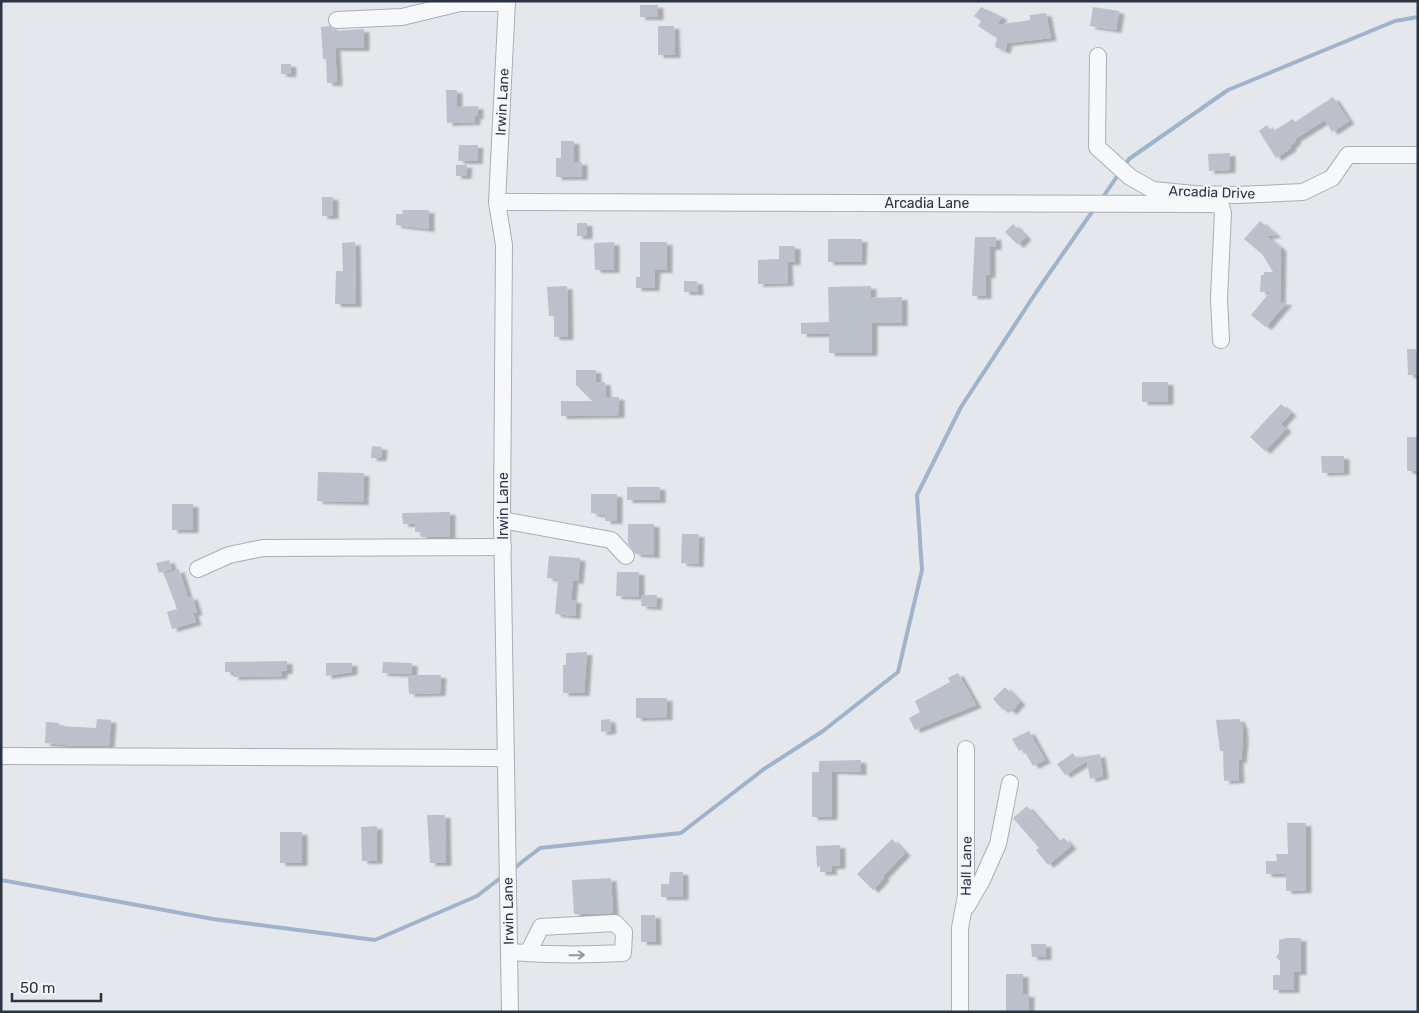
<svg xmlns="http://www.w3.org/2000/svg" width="1419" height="1013" viewBox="0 0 1419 1013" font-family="Rubik,sans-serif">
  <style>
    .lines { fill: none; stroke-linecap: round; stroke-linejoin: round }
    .stream { stroke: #9fb4cc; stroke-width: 4 }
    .building { fill: #bbc0ca; filter: url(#shadow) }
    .minor-casing { stroke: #a9aeb7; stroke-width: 18 }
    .minor { stroke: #f7f8fa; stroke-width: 16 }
    .oneway { stroke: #9196a0 }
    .labels { text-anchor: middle; stroke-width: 4; stroke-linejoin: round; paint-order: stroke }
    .street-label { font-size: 14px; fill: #2b3445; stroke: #f4f6f9 }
  </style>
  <defs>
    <filter id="shadow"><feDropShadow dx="5.5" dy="3" stdDeviation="1" flood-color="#0004"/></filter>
  </defs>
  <rect width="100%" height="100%" fill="#e4e7ec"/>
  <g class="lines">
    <g class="stream">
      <path d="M1124 167 1129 159 1228 90 1395 21 1418 17"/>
      <path d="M1101 200 1120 172"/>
      <path d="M513 869 540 848 681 833 764 769 823 731 898 672 922 570 917 495 961 407 1037 291 1094 209"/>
      <path d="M1 880 213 919 375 940 477 896 503 876"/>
    </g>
  </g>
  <g class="building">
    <rect x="640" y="5" width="18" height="12"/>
    <path d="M981 7 1002 17 997 25 1030 20V15L1046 13 1051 38 1007 43 1005 51 995 47 997 38 978 26 981 21 974 16Z"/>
    <path d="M1093 7 1119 11 1116 30 1090 26Z"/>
    <path d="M330 26 335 31 364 29V48H335L337 83H327L326 59H323L321 27Z"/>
    <path d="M658 26H674L675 55H658Z"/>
    <rect x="281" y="64" width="10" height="10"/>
    <path d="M446 90H457V107L478 106V116H475V122L447 123Z"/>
    <path d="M1333 97 1349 121 1332 132 1325 120 1295 139 1296 141 1290 146 1291 148 1276 158 1259 131 1267 125 1272 132 1293 119 1295 122Z"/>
    <path d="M561 141H574V162H582V177H556V158H561Z"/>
    <path d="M459 145H478L477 161H458Z"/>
    <path d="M1230 153V170L1209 171 1208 154Z"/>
    <path d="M456 165H467L466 176H456Z"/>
    <rect x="322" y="197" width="11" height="19"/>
    <path d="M402 210H429V229L396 225V214H403Z"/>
    <path d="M1260 221 1276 235 1266 236 1281 248 1280 302H1287L1266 327 1251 315 1270 292H1260L1261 275H1264V272H1273L1262 254 1244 239Z"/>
    <rect x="577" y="223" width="10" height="13"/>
    <path d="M1013 224 1026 237 1018 245 1005 232Z"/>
    <path d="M975 237H996V247H990V275H986V296H972Z"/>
    <path d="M828 239H862L861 262H828Z"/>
    <path d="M355 242 356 304H335L336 271H343L342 243Z"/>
    <path d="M614 242V270H595L594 243Z"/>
    <path d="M640 242H667V270H655L654 288H636V277H640Z"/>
    <path d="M779 246H795V262H787L788 283 758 284V260L779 259Z"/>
    <path d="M684 281H697L698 292H684Z"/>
    <path d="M567 286 568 337H554V316H549L547 287Z"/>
    <path d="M871 286V298L902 297V323H872V353H829V334H801V323L829 322 828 287Z"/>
    <path d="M1407 349H1416L1418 375H1408Z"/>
    <path d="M576 370H596V382H605L606 397H619V415L561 416V401H592L576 385Z"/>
    <rect x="1142" y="382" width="26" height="20"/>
    <path d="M1281 404 1291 413 1281 424 1286 429 1265 451 1250 437Z"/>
    <rect x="1407" y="437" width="11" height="34"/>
    <path d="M372 446 382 447 381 458H371Z"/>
    <path d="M1321 456H1344V472L1322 473Z"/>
    <path d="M318 472 364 473 363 502 317 501Z"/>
    <rect x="627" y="487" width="33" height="13"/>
    <path d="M591 494H617V521H605V515L591 513Z"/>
    <rect x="172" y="504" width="21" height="26"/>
    <path d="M450 512V537H421V532H415V524H403L402 513Z"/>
    <path d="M628 524H654V555L636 554 628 544Z"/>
    <path d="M682 534H699L698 564 681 563Z"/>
    <path d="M549 556 580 558 578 581 573 580 571 600H576L575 616 555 614 558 579 547 578Z"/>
    <path d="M169 560 172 569 159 573 156 563Z"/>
    <path d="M179 569 188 598 192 596 197 612 193 613 196 622 172 629 167 612 177 609 164 574Z"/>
    <path d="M617 572H639V597L616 596Z"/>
    <path d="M642 595H657L656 607 641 606Z"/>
    <path d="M587 652 584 693H563V665H566V653Z"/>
    <path d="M287 661V671H282V676L233 677V672H225V662Z"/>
    <path d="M383 662 412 663V674L382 673Z"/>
    <path d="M326 663H352V672L326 676Z"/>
    <path d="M958 673 976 705 915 730 909 718 920 712 915 701 950 682 948 678Z"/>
    <path d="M408 675H441L440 693 409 694Z"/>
    <path d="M1005 687 1020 702 1011 712 1006 707 1003 710 993 699Z"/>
    <path d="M636 698H667V717L636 718Z"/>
    <path d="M97 719 111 720 109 745 77 746 45 743 46 722 59 723V726L96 728Z"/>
    <path d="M610 719 611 731 601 732V720Z"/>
    <path d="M1240 719V724H1242L1243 741 1241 760H1238L1239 780 1224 781 1223 751H1220L1216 720Z"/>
    <path d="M1029 731 1045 760 1033 766 1025 752 1022 749 1019 751 1012 739Z"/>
    <path d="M1073 753 1076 758 1100 754 1103 776 1090 779 1087 761 1065 775 1057 764Z"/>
    <path d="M861 760V772L832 771V817H812V772H819V761Z"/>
    <path d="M1027 806 1058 842 1064 838 1071 846 1048 865 1036 850 1039 848 1013 818Z"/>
    <path d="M427 815H445L446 863H430Z"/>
    <path d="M1287 823H1306V890L1286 891V874H1266V861H1277L1276 854H1288Z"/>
    <path d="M377 826V861H362L361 827Z"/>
    <rect x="280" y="832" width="22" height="31"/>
    <path d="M892 839 905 853 883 876 884 878 873 890 857 874Z"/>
    <path d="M840 845V866H831L832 872H820V866L817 867 816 846Z"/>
    <path d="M670 872H683V897H661V884H669Z"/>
    <path d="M611 878 613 913 574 914 572 880Z"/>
    <path d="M641 915H655L656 942H641Z"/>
    <path d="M1287 938H1301V972H1294V990H1273V975H1280V961L1276 957 1279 953V940Z"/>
    <path d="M1031 944H1046V957H1032Z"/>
    <path d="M1006 974H1023V994H1029V1012H1006Z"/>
  </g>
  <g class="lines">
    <g class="minor-casing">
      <g id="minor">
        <path d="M507 1 497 202 504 245 502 520 510 1012"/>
        <path d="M337 20 402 17 460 3H507"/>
        <path d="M1098 56 1097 147 1130 177 1153 190 1194 194 1238 195 1303 192 1332 178 1348 155H1418"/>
        <path d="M497 202 1213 204 1221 206 1223 213 1219 298 1221 340"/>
        <path d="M502 520 611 540 626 556"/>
        <path d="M198 569 229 555 263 548 503 547"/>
        <path d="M1 756 506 758"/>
        <path d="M967 906 982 880 998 844 1010 783"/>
        <path d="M509 952C547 955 585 955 623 953L624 932 615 923 541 927 528 953"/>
        <path d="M960 1012V928L966 895V749"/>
      </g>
    </g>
    <use href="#minor" class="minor"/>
  </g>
  <defs><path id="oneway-shaft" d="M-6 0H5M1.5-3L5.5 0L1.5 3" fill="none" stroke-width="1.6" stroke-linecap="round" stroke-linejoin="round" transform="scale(1.25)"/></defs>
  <use class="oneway" href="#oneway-shaft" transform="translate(577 955) rotate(-1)"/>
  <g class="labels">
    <g class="street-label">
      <text transform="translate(502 102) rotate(-87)" y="5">Irwin Lane</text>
      <text transform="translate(1212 192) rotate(2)" y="5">Arcadia Drive</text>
      <text x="927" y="208">Arcadia Lane</text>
      <text transform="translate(503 506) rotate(-90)" y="5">Irwin Lane</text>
      <text transform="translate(966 866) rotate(-89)" y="5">Hall Lane</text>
      <text transform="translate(508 911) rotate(-91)" y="5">Irwin Lane</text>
    </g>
  </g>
  <rect width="1419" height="1013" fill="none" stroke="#2b3445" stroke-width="5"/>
  <path d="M12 993v8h89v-8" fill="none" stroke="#2b3445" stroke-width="2.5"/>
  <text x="20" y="993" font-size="15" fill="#2b3445" stroke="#f4f6f9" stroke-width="4" paint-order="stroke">50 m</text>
</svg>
